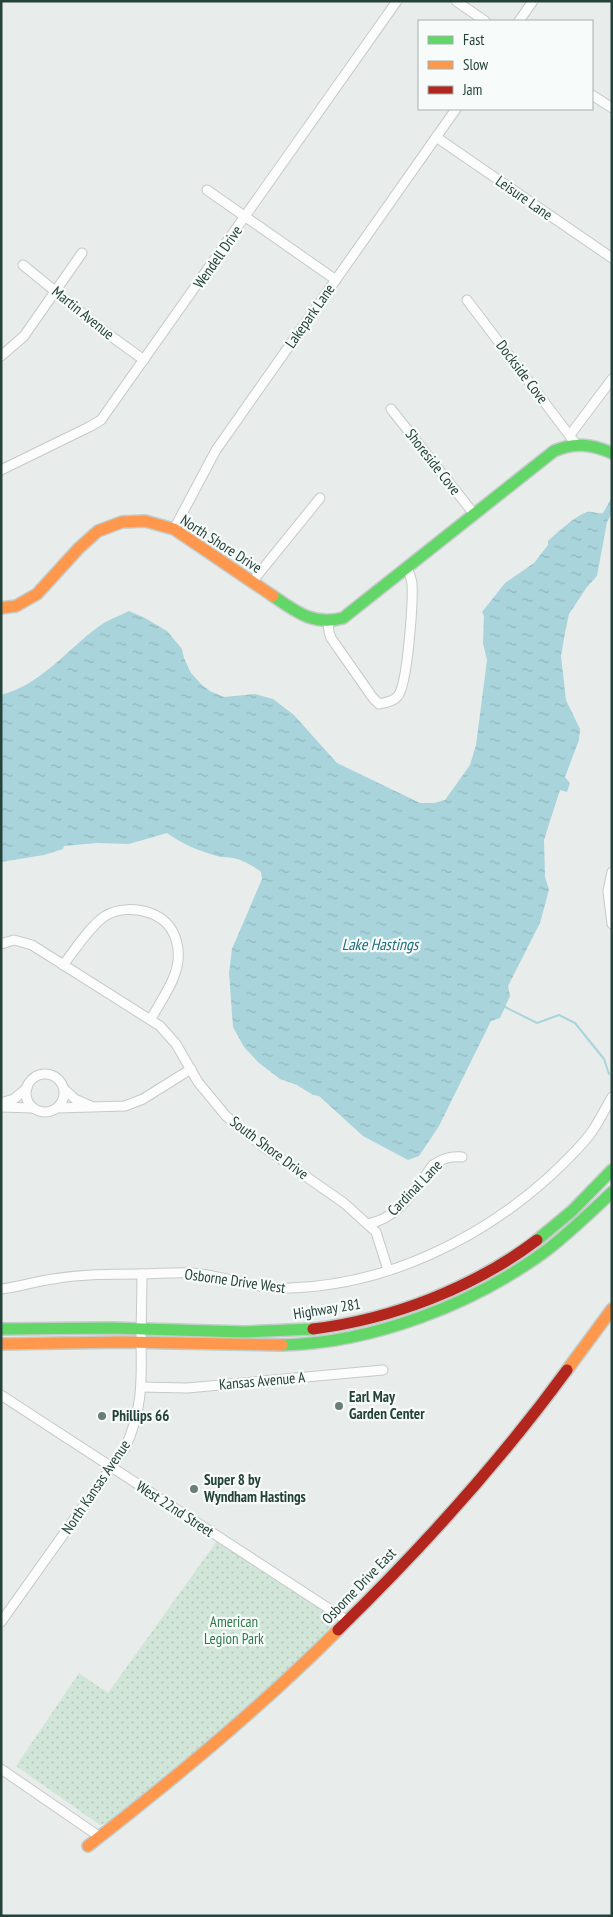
<svg xmlns="http://www.w3.org/2000/svg" width="613" height="1917" viewBox="0 0 613 1917" font-family="'PT Sans Narrow',sans-serif">
  <style>
    .grass { fill: url(#grass-dots) }
    .water { fill: url(#water-ripples) }
    .lines { fill: none; stroke-linecap: round; stroke-linejoin: round }
    .stream { stroke: #a9d4db; stroke-width: 2 }
    .street-casing { stroke: #c5cac8; stroke-width: 11 }
    .fast-casing { stroke: #c3cbc8; stroke-width: 14 }
    .slow-casing { stroke: #c3cbc8; stroke-width: 14 }
    .jam-casing { stroke: #c3cbc8; stroke-width: 14 }
    .street { stroke: #fcfcfc; stroke-width: 9 }
    .fast { stroke: #63d668; stroke-width: 11 }
    .slow { stroke: #ff974d; stroke-width: 11 }
    .jam { stroke: #b3261e; stroke-width: 11 }
    .poi-dot { fill: #697e78; stroke: #f7fbf9; stroke-width: 2 }
    .labels { text-anchor: middle; stroke-width: 4.5; stroke-linejoin: round; paint-order: stroke }
    .street-label { font-size: 15px; fill: #24423a; stroke: #f7fbf9 }
    .poi-label { font-size: 15px; font-weight: bold; fill: #24423a; stroke: #f7fbf9; text-anchor: start }
    .park-label { font-size: 15px; fill: #2d7a4b; stroke: #f7fbf9 }
    .water-label { font-size: 16px; font-style: italic; fill: #1c6f80; stroke: #f7fbf9 }
  </style>
  <defs>
    <pattern id="grass-dots" width="8" height="8" patternUnits="userSpaceOnUse" patternTransform="scale(1.25)"><rect width="8" height="8" fill="#d1e6d8"/><path d="M2 2h.1M6 6h.1" fill="none" stroke="#b3c6ba" stroke-width="1.8" stroke-linecap="round"/></pattern>
    <pattern id="water-ripples" width="26" height="14" patternUnits="userSpaceOnUse" patternTransform="scale(1.25)"><rect width="26" height="14" fill="#a9d4db"/><path d="M2 4q2-2 4 0t4 0M15 11q2-2 4 0t4 0" fill="none" stroke="#91b7bd"/></pattern>
  </defs>
  <rect width="100%" height="100%" fill="#e8edeb"/>
  <path class="grass" d="M217 1541 327 1613 330 1618V1627C293 1667 252 1702 212 1737 177 1767 143 1797 106 1824L100 1825 16 1766 79 1673 108 1693Z"/>
  <path class="water" d="M612 497V513L607 522 597 576 587 587 569 614 565 633 561 656 566 700 580 729 579 740 565 777 570 783 567 792 560 790 544 840 545 877 549 890 540 923 508 986 510 996 500 1018 491 1021 439 1126 419 1156 408 1160 363 1136 319 1096 313 1095 297 1085 280 1079 259 1063 244 1047 233 1027 229 973 232 949 262 879 261 872C254 866 242 860 233 858 228 857 222 858 217 856 199 851 182 844 167 833L129 844 97 843 64 846 63 849 44 855 1 862V695C40 685 67 650 98 627 107 620 119 616 129 611L145 618 167 631 182 649 184 658 191 673 202 685 210 691 224 697 255 694 273 699 294 715 337 763 420 803H434L445 800 470 765 476 745 487 660 483 643 484 616 482 612 505 583 534 563 548 545V541C558 532 575 516 587 512 593 511 597 514 603 513Z"/>
  <g class="lines">
    <path class="stream" d="M505 1007 537 1023 559 1015 575 1023 604 1059 609 1074"/>
    <g class="street-casing">
      <g id="street">
        <path d="M456 1 485 21"/>
        <path d="M519 21 533 1"/>
        <path d="M592 95 612 108"/>
        <path d="M436 137 612 258"/>
        <path d="M207 190 336 280"/>
        <path d="M23 265 104 331 144 360"/>
        <path d="M467 300 576 444"/>
        <path d="M1 356 24 336 82 253"/>
        <path d="M391 409 474 514"/>
        <path d="M570 435 612 379"/>
        <path d="M1 470 89 427 101 420 397 1"/>
        <path d="M174 529 216 450 456 109"/>
        <path d="M252 582 320 498"/>
        <path d="M328 622 329 632 331 638 373 698 379 704C385 703 392 702 397 697 408 687 413 600 412 583 411 578 409 572 407 568"/>
        <path d="M612 872 608 891 612 924"/>
        <path d="M1 944 14 940 32 945 160 1026 176 1044 198 1082 226 1116 265 1148 344 1203 376 1232 388 1270"/>
        <path d="M63 965C75 950 90 926 105 916 118 908 136 908 150 913 178 923 184 953 173 979 167 993 158 1006 151 1019"/>
        <circle cx="45" cy="1093" r="19"/>
        <path d="M64 1089 75 1099 91 1106"/>
        <path d="M1 1103 14 1099 27 1088"/>
        <path d="M1 1107 33 1108"/>
        <path d="M57 1108 125 1106 143 1099 191 1069"/>
        <path d="M368 1224C401 1217 414 1190 433 1165 443 1158 451 1156 462 1157"/>
        <path d="M1 1289C19 1287 36 1281 53 1279 82 1274 111 1274 140 1274 158 1274 175 1272 193 1273 226 1276 257 1290 290 1288 386 1285 479 1240 549 1177 564 1163 579 1149 591 1133 599 1122 605 1109 612 1097"/>
        <path d="M141 1387 187 1388 383 1370"/>
        <path d="M1 1395 348 1621"/>
        <path d="M1 1622 125 1448C142 1412 142 1382 141 1343 141 1320 142 1297 142 1274"/>
        <path d="M1 1769 100 1837"/>
      </g>
    </g>
    <g class="fast-casing">
      <g id="fast">
        <path d="M273 596C296 612 314 626 343 618L554 451C575 442 591 444 612 453"/>
        <path d="M537 1240 572 1211 612 1170"/>
        <path d="M1 1329 111 1328 244 1332 313 1329"/>
        <path d="M282 1345C373 1343 474 1304 547 1250 570 1232 591 1212 612 1192"/>
      </g>
    </g>
    <g class="slow-casing">
      <g id="slow">
        <path d="M1 608 16 606 37 594 79 548 98 531 122 522 145 521 174 529 273 596"/>
        <path d="M1 1344 123 1342 282 1345"/>
        <path d="M567 1370 612 1309"/>
        <path d="M88 1846C175 1778 260 1708 338 1630"/>
      </g>
    </g>
    <g class="jam-casing">
      <g id="jam">
        <path d="M313 1329C393 1319 473 1288 537 1240"/>
        <path d="M338 1630C421 1549 499 1463 567 1370"/>
      </g>
    </g>
    <use href="#street" class="street"/>
    <use href="#fast" class="fast"/>
    <use href="#slow" class="slow"/>
    <use href="#jam" class="jam"/>
  </g>
  <g class="poi-dot">
    <circle cx="339" cy="1406" r="5"/>
    <circle cx="102" cy="1416" r="5"/>
    <circle cx="194" cy="1489" r="5"/>
  </g>
  <g class="labels">
    <g class="street-label">
      <text transform="translate(524 198) rotate(35)" y="5">Leisure Lane</text>
      <text transform="translate(218 257) rotate(-55)" y="5">Wendell Drive</text>
      <text transform="translate(83 313) rotate(39)" y="5">Martin Avenue</text>
      <text transform="translate(310 316) rotate(-55)" y="5">Lakepark Lane</text>
      <text transform="translate(522 372) rotate(53)" y="5">Dockside Cove</text>
      <text transform="translate(433 462) rotate(52)" y="5">Shoreside Cove</text>
      <text transform="translate(221 544) rotate(33)" y="5">North Shore Drive</text>
      <text transform="translate(269 1148) rotate(37)" y="5">South Shore Drive</text>
      <text transform="translate(415 1188) rotate(-46)" y="5">Cardinal Lane</text>
      <text transform="translate(235 1281) rotate(8)" y="5">Osborne Drive West</text>
      <text transform="translate(327 1309) rotate(-9)" y="5">Highway 281</text>
      <text transform="translate(262 1381) rotate(-5)" y="5">Kansas Avenue A</text>
      <text transform="translate(96 1487) rotate(-56)" y="5">North Kansas Avenue</text>
      <text transform="translate(175 1509) rotate(33)" y="5">West 22nd Street</text>
      <text transform="translate(359 1586) rotate(-46)" y="5">Osborne Drive East</text>
    </g>
    <g class="poi-label">
      <text x="349" y="1402">Earl May<tspan x="349" dy="17">Garden Center</tspan></text>
      <text x="112" y="1421">Phillips 66</text>
      <text x="204" y="1485">Super 8 by<tspan x="204" dy="17">Wyndham Hastings</tspan></text>
    </g>
    <g class="park-label">
      <text x="234" y="1627">American<tspan x="234" dy="17">Legion Park</tspan></text>
    </g>
    <g class="water-label">
      <text x="380" y="950">Lake Hastings</text>
    </g>
  </g>
  <rect width="613" height="1917" fill="none" stroke="#24423a" stroke-width="5"/>
  <rect x="418" y="20" width="175" height="90" fill="#f7fbf9" stroke="#a3b1ad"/>
  <rect x="428" y="36" width="25" height="8" fill="#63d668" stroke="#a3b1ad"/>
  <text x="463" y="45" font-size="15" fill="#24423a">Fast</text>
  <rect x="428" y="61" width="25" height="8" fill="#ff974d" stroke="#a3b1ad"/>
  <text x="463" y="70" font-size="15" fill="#24423a">Slow</text>
  <rect x="428" y="86" width="25" height="8" fill="#b3261e" stroke="#a3b1ad"/>
  <text x="463" y="95" font-size="15" fill="#24423a">Jam</text>
</svg>
